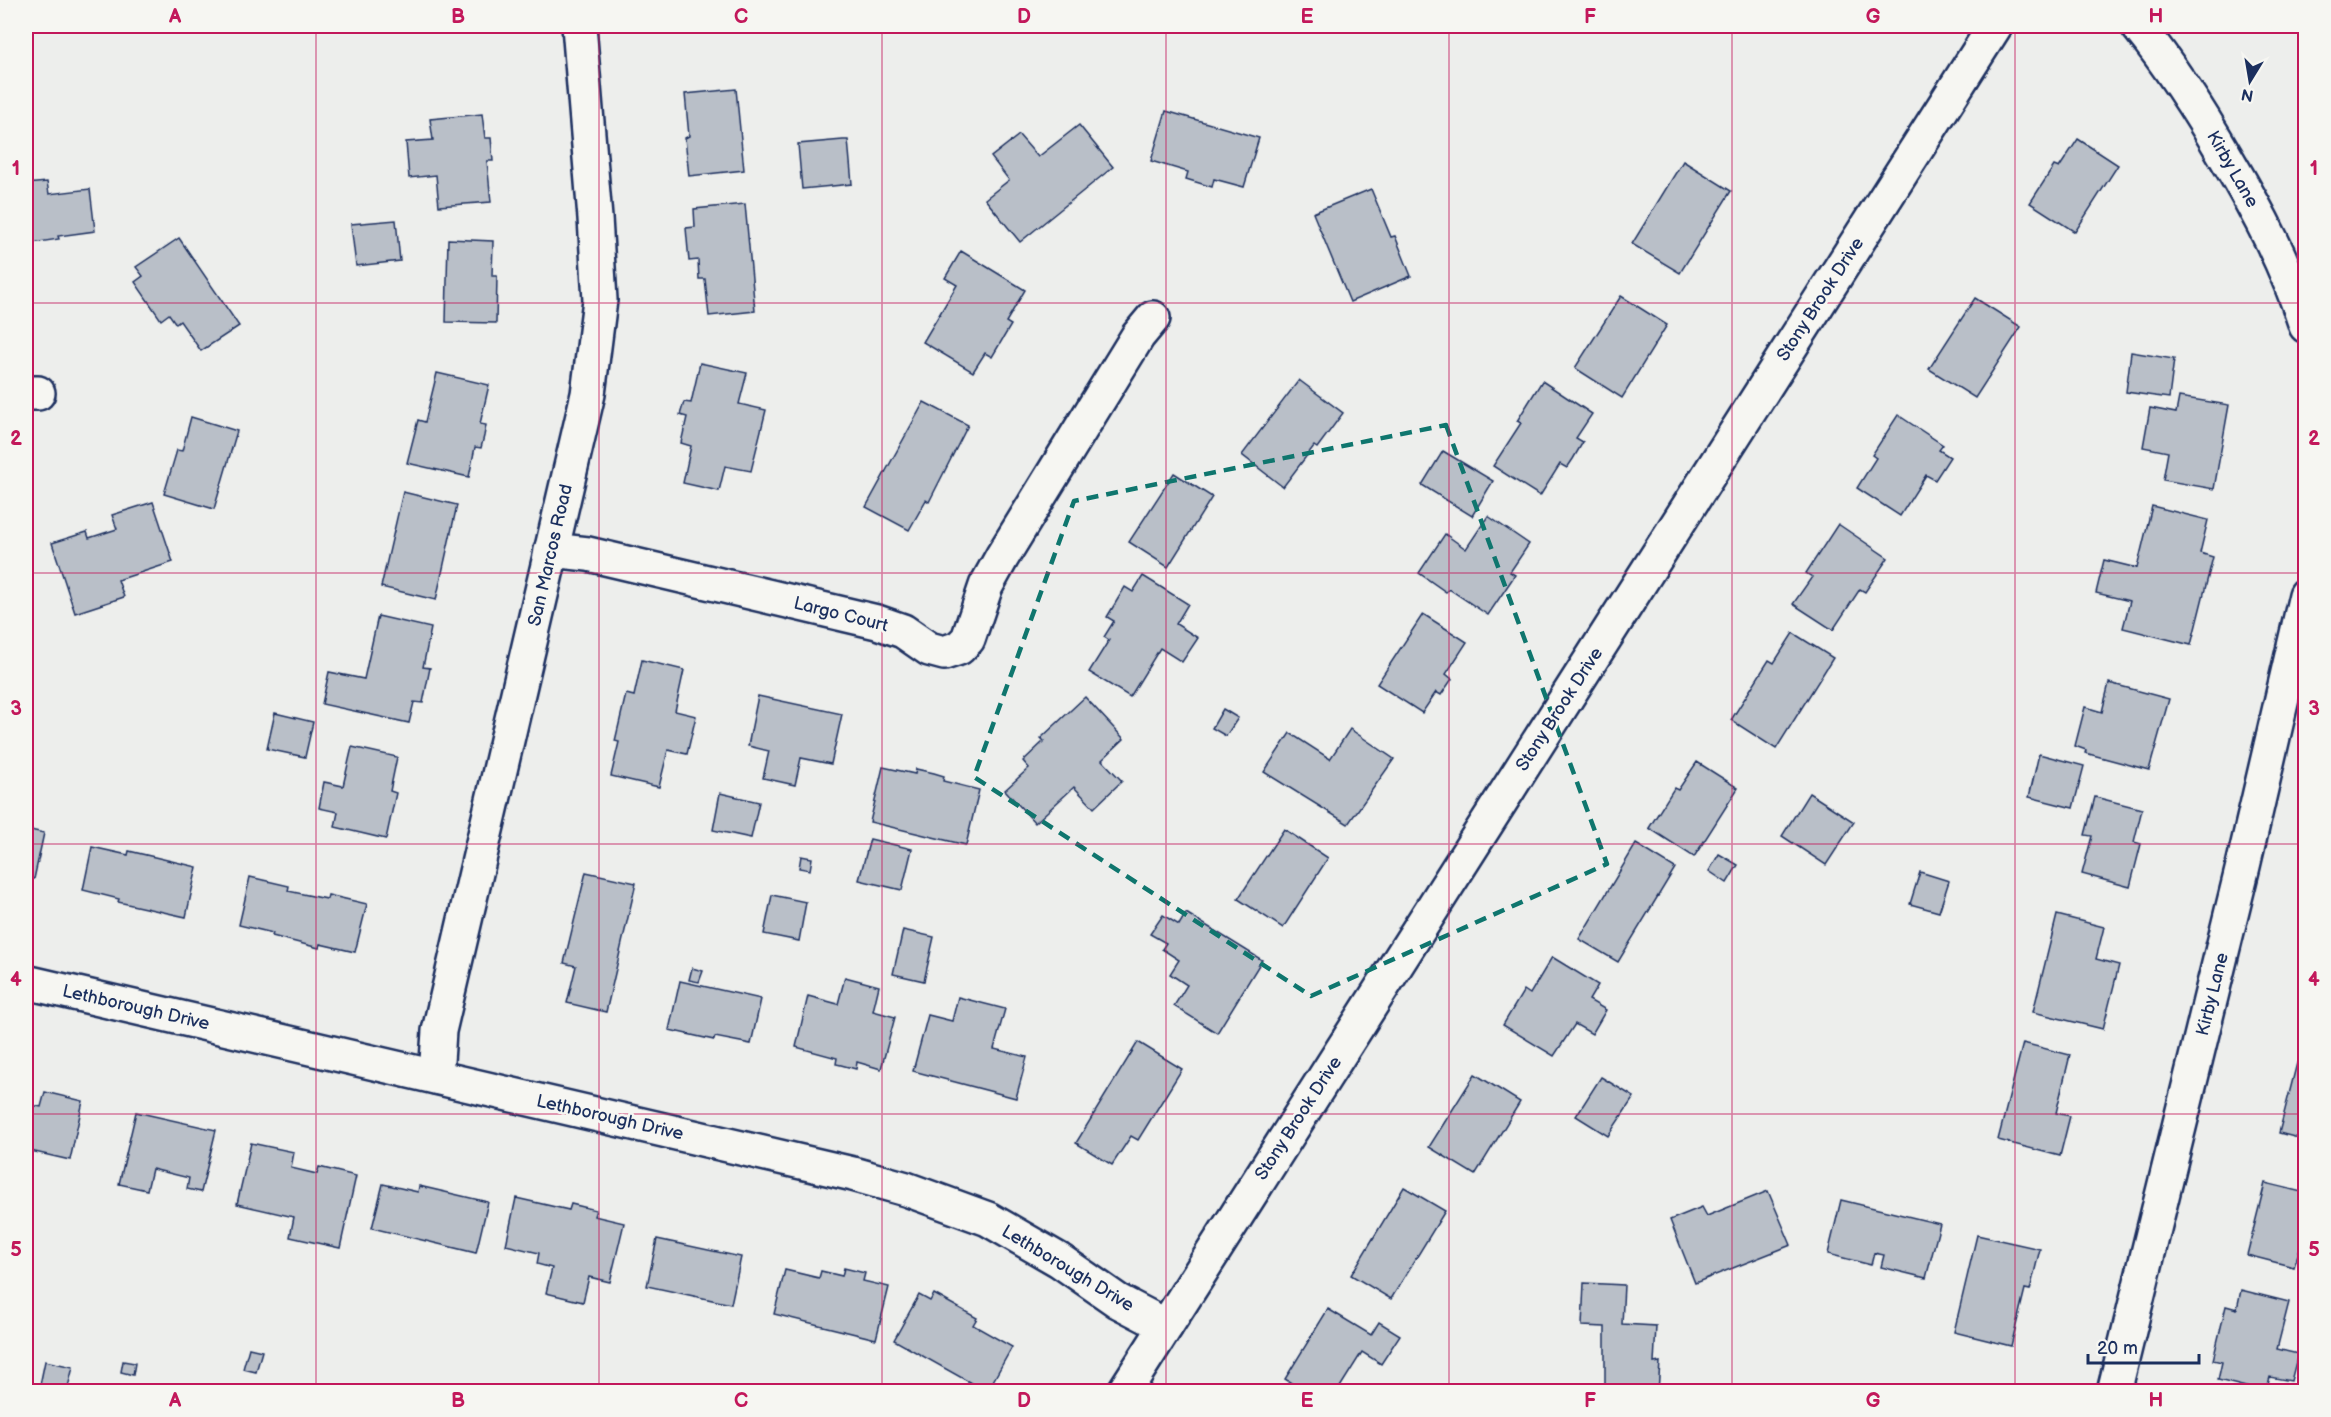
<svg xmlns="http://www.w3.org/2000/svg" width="2331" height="1417" viewBox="0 0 2331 1417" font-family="'Balsamiq Sans',sans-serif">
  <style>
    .building { fill: #b9bfc8; stroke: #1b2f5e; stroke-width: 1.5 }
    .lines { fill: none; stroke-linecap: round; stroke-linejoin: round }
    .street-casing { stroke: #1b2f5e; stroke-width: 38 }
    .secondary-casing { stroke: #1b2f5e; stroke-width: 38 }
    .street { stroke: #f6f6f2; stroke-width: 33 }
    .secondary { stroke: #f6f6f2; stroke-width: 33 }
    .marked { fill: none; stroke: #0f766e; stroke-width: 4.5; stroke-dasharray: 12 8; stroke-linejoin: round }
    .grid { fill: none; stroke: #c2185b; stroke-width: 1.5; stroke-opacity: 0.55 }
    .labels { text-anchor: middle; stroke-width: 5; stroke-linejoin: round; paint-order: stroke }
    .street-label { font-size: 18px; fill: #1b2f5e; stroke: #f6f6f2 }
    .neatline { fill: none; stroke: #c2185b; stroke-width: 2 }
    .grid-label { font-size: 20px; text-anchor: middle; font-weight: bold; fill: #c2185b }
  </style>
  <rect width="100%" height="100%" fill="#edeeec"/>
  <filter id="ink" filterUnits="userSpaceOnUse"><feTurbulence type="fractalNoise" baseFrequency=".0167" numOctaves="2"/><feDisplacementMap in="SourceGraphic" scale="12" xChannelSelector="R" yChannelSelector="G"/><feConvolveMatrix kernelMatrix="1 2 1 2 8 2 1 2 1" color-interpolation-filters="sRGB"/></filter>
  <g filter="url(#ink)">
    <g class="building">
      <path d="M736 89 744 170 689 176 685 138 689 136 685 94Z"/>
      <path d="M1166 111 1259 138 1244 187 1214 179 1212 187 1186 179 1188 172 1151 161Z"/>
      <path d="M482 114 485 138H491L493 161H487L491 202 439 206 436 175 409 178 406 142 433 140 430 119Z"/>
      <path d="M1079 125 1113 167 1020 242 985 199 1009 180 991 157 1019 135 1038 157Z"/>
      <path d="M2078 139 2118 165 2075 232 2030 203 2054 166 2059 168Z"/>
      <path d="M843 140H848L852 184 802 189 798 144Z"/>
      <path d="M1683 161 1731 191 1680 273 1632 244Z"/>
      <path d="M47 182 49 194 90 189 95 231 58 236 59 239 26 244V184Z"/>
      <path d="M1371 189 1391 237 1395 236 1411 276 1350 302 1313 213Z"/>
      <path d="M745 204 755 311 709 316 705 279H699L698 260 689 261 686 228 695 227 694 209Z"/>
      <path d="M396 220 400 261 356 266 351 224Z"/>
      <path d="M179 238 239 326 201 351 180 321 176 324 169 314 161 320 135 282 143 276 136 267Z"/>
      <path d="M448 239 493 241 492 276H497L496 323 446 322Z"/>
      <path d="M961 251 1025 290 1006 322 1011 325 992 357 985 353 973 372 923 342 957 285 945 278Z"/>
      <path d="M1621 296 1667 325 1622 398 1575 368Z"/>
      <path d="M1975 298 2021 327 1975 398 1929 369Z"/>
      <path d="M2131 352 2174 359 2169 398 2126 392Z"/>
      <path d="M700 363 747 373 739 404 766 410 751 471 725 466 719 491 683 483 691 446 681 443 687 417 680 415 684 402 691 403Z"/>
      <path d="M437 373 489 385 480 424 486 425 484 436 481 448 475 447 469 477 407 463 418 420 425 422Z"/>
      <path d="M1299 380 1343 413 1317 448 1314 446 1283 487 1242 455Z"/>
      <path d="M1542 381 1592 414 1576 438 1583 442 1573 459 1567 468 1560 464 1540 496 1493 466 1521 423 1517 421Z"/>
      <path d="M2179 397 2229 405 2214 489 2163 480 2168 452 2143 447 2150 408 2176 413Z"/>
      <path d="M924 402 968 425 929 502 926 500 909 530 866 507Z"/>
      <path d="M1898 415 1943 445 1939 450 1950 457 1935 480 1926 475 1900 516 1857 488 1876 458 1872 455Z"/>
      <path d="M191 417 237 431 214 509 164 494 177 450 182 451Z"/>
      <path d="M1443 451 1493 481 1472 516 1422 485Z"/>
      <path d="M1174 473 1212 497 1168 567 1129 542Z"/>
      <path d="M403 492 457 505 436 600 381 587Z"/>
      <path d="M153 502 173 562 118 580 124 597 75 613 52 543 87 532 89 538 117 529 112 515Z"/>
      <path d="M2152 506 2208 520 2200 553 2213 557 2191 645 2123 628 2130 601 2096 593 2104 560 2137 568Z"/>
      <path d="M1488 516 1529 544 1510 572 1515 575 1488 615 1449 589 1446 592 1419 573 1445 534 1466 549Z"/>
      <path d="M1838 524 1888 558 1865 592 1860 589 1833 630 1793 604 1812 577 1806 573Z"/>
      <path d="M1143 576 1188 604 1176 624 1198 638 1182 662 1160 648 1130 697 1089 672 1109 640 1104 637 1114 621 1107 617 1125 587 1133 592Z"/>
      <path d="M1423 614 1467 642 1446 674 1452 679 1445 689 1441 695 1436 692 1422 713 1377 684Z"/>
      <path d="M378 616 431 628 423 667 430 668 423 703 414 702 409 723 322 704 329 672 364 679Z"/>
      <path d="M1793 633 1833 658 1776 749 1731 720 1769 660 1774 663Z"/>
      <path d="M642 660 684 670 675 711 696 716 687 754 668 750 659 787 611 776 619 742 615 741 626 694 634 696Z"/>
      <path d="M2109 683 2169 699 2149 770 2085 753 2086 750 2075 746 2085 707 2102 712Z"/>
      <path d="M758 696 842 714 831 764 801 758 795 785 763 778 769 751 748 746Z"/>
      <path d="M1085 697 1124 739 1102 760 1122 781 1094 808 1074 787 1035 823 1005 790 1029 768 1023 761 1044 741 1041 738Z"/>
      <path d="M1223 709 1238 718 1226 736 1212 728Z"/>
      <path d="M275 713 313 722 305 757 267 749Z"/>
      <path d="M1350 729 1394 759 1348 824 1264 772 1290 733 1330 759Z"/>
      <path d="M352 747 397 757 390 791 396 793 386 839 335 827 338 812 319 808 324 782 343 786Z"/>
      <path d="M2039 754 2084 766 2073 808 2029 797Z"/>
      <path d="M1697 762 1738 788 1694 857 1649 828 1673 790 1674 788 1678 790Z"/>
      <path d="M883 767 915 774 916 769 934 773 944 776 943 781 979 790 966 845 870 822Z"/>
      <path d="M720 793 759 802 751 838 713 830Z"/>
      <path d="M1809 793 1854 822 1826 865 1782 836Z"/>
      <path d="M2095 797 2142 809 2134 842 2141 844 2130 887 2082 874 2092 836 2085 835Z"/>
      <path d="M26 829 44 833 34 879 26 877Z"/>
      <path d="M1284 829 1328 858 1283 928 1238 899Z"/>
      <path d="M870 839 912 849 902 890 859 880Z"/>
      <path d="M1636 844 1675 868 1618 962 1579 939Z"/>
      <path d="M92 847 128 855 129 851 197 867 186 917 118 902 119 899 83 890Z"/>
      <path d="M1719 854 1738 865 1727 883 1709 871Z"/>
      <path d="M801 856 812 858 810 870 799 868Z"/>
      <path d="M586 872 636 883 606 1012 567 1003 576 966 564 963Z"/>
      <path d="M1920 872 1949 881 1939 912 1910 904Z"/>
      <path d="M250 877 289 886 288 891 327 899 328 895 367 904 355 952 320 944 319 948 272 936 273 933 239 925Z"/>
      <path d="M772 895 806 902 799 941 764 934Z"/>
      <path d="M1186 913 1262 960 1217 1033 1174 1006 1187 985 1170 974 1179 960 1162 949 1166 943 1150 934 1163 915 1179 925Z"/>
      <path d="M2057 915 2104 927 2096 959 2119 965 2103 1029 2033 1012Z"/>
      <path d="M903 930 934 937 924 981 893 974Z"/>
      <path d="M1552 957 1598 985 1589 1000 1606 1010 1592 1034 1575 1024 1554 1056 1503 1025 1524 990 1530 994Z"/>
      <path d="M692 968 703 971 699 982 689 980Z"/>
      <path d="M845 977 879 986 873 1011 895 1017 881 1069 857 1062 856 1069 841 1065 836 1064 837 1058 796 1047 808 996 838 1004Z"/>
      <path d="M680 981 761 999 751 1044 715 1037 714 1040 669 1030Z"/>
      <path d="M958 997 1005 1009 994 1049 1027 1057 1016 1098 913 1071 928 1015 952 1021Z"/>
      <path d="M1138 1042 1182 1069 1138 1140 1131 1136 1112 1165 1076 1143Z"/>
      <path d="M2023 1043 2070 1055 2056 1113 2070 1116 2060 1156 1998 1140Z"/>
      <path d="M2297 1063 2306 1065V1140L2279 1133Z"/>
      <path d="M1475 1074 1520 1102 1475 1175 1429 1147Z"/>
      <path d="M1601 1077 1634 1097 1608 1136 1576 1116Z"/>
      <path d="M45 1092 83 1101 70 1160 26 1150V1104L41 1107Z"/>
      <path d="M136 1112 216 1130 201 1192 187 1189 189 1178 152 1169 147 1190 119 1184Z"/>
      <path d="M251 1143 294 1152 291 1168 317 1174 319 1167 356 1176 340 1248 290 1237 294 1217 237 1204Z"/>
      <path d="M2265 1183 2306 1193V1229L2294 1267 2247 1255Z"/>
      <path d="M383 1184 418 1192 419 1186 488 1202 476 1253 372 1228Z"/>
      <path d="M1404 1187 1445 1211 1391 1299 1351 1275Z"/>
      <path d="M1768 1191 1791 1245 1695 1283 1670 1220 1702 1207 1707 1216Z"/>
      <path d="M516 1198 569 1210 571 1204 596 1210 594 1216 624 1223 610 1282 589 1277 583 1302 546 1293 552 1268 537 1264 539 1253 506 1245Z"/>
      <path d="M1841 1200 1940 1224 1926 1278 1881 1267 1884 1255 1874 1253 1871 1265 1828 1254Z"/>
      <path d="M1977 1235 2040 1249 2030 1290 2025 1289 2011 1346 1954 1332Z"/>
      <path d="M657 1239 741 1257 731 1304 647 1286Z"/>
      <path d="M844 1268 865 1273 863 1281 889 1287 876 1339 774 1314 785 1270 819 1278 821 1271 842 1276Z"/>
      <path d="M1584 1283 1624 1285 1622 1324 1656 1326 1654 1363 1660 1362 1658 1392H1605V1327L1582 1326Z"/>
      <path d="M2241 1290 2289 1302 2277 1349 2298 1354 2291 1381 2270 1377 2266 1392 2218 1380 2222 1362 2213 1360 2226 1306 2237 1309Z"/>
      <path d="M934 1294 977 1318 973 1325 1012 1347 987 1392 894 1340 919 1295 930 1301Z"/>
      <path d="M1328 1309 1371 1335 1379 1322 1400 1335 1381 1364 1362 1352 1337 1392H1305L1285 1379Z"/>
      <path d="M249 1348 262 1351 256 1372 243 1369Z"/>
      <path d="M45 1361 73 1367 67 1391 70 1392H26V1382L40 1385Z"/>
      <path d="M123 1361 135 1363 133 1375 121 1372Z"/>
    </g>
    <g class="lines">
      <g class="street-casing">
        <g id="street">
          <path d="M2138 26C2172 68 2200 112 2227 159 2259 213 2287 266 2306 326"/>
          <path d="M26 393H38"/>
          <path d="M551 550 588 554 877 622 903 631 929 649 944 653 959 648 968 639 986 586 1002 557 1138 336 1153 318"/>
          <path d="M26 982 853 1174 906 1189 988 1219 1059 1260 1118 1301 1166 1326"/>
          <path d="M436 1077 439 1031 588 394 600 300 595 218 579 26"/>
          <path d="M2114 1392 2243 866 2306 595"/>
        </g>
      </g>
      <g class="secondary-casing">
        <path id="secondary" d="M1124 1392 1995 26"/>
      </g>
      <use href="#street" class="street"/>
      <use href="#secondary" class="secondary"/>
    </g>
  </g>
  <path class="marked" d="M1446 425 1607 864 1311 996 974 777 1074 501Z"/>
  <path class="grid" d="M316 26V1392M599 26V1392M882 26V1392M1166 26V1392M1449 26V1392M1732 26V1392M2015 26V1392M26 303H2306M26 573H2306M26 844H2306M26 1114H2306"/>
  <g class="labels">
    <g class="street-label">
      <text transform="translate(2233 169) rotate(60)" y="6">Kirby Lane</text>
      <text transform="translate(1820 299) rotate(-57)" y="6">Stony Brook Drive</text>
      <text transform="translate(550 555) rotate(-77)" y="6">San Marcos Road</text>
      <text transform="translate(841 614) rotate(14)" y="6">Largo Court</text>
      <text transform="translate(1559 709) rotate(-57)" y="6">Stony Brook Drive</text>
      <text transform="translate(2212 994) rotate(-76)" y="6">Kirby Lane</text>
      <text transform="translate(136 1007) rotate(13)" y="6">Lethborough Drive</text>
      <text transform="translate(610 1117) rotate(13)" y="6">Lethborough Drive</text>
      <text transform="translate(1298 1118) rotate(-57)" y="6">Stony Brook Drive</text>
      <text transform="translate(1068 1268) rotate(31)" y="6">Lethborough Drive</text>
    </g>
  </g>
  <rect width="2331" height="1417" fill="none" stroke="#f6f6f2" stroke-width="66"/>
  <g transform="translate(2250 81) rotate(191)" stroke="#f6f6f2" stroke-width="4.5" paint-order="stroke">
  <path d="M0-4.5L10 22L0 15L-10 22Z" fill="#1b2f5e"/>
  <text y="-9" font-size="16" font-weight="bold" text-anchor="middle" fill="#1b2f5e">N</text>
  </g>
  <path d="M2088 1354v9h111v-9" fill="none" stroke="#1b2f5e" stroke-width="3"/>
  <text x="2097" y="1354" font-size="18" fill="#1b2f5e" stroke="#f6f6f2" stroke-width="4.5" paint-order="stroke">20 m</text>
  <rect x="33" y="33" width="2265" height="1351" class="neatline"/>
  <g class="grid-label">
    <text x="175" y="23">A</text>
    <text x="458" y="23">B</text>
    <text x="741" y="23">C</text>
    <text x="1024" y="23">D</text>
    <text x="1307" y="23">E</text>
    <text x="1590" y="23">F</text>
    <text x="1873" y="23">G</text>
    <text x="2156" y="23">H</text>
    <text x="16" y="175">1</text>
    <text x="2314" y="175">1</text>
    <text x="16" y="445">2</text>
    <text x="2314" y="445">2</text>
    <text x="16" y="715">3</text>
    <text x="2314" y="715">3</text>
    <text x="16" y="986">4</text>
    <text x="2314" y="986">4</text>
    <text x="16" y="1256">5</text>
    <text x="2314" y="1256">5</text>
    <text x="175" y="1407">A</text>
    <text x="458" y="1407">B</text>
    <text x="741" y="1407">C</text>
    <text x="1024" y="1407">D</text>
    <text x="1307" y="1407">E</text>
    <text x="1590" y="1407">F</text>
    <text x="1873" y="1407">G</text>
    <text x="2156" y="1407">H</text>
  </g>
</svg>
